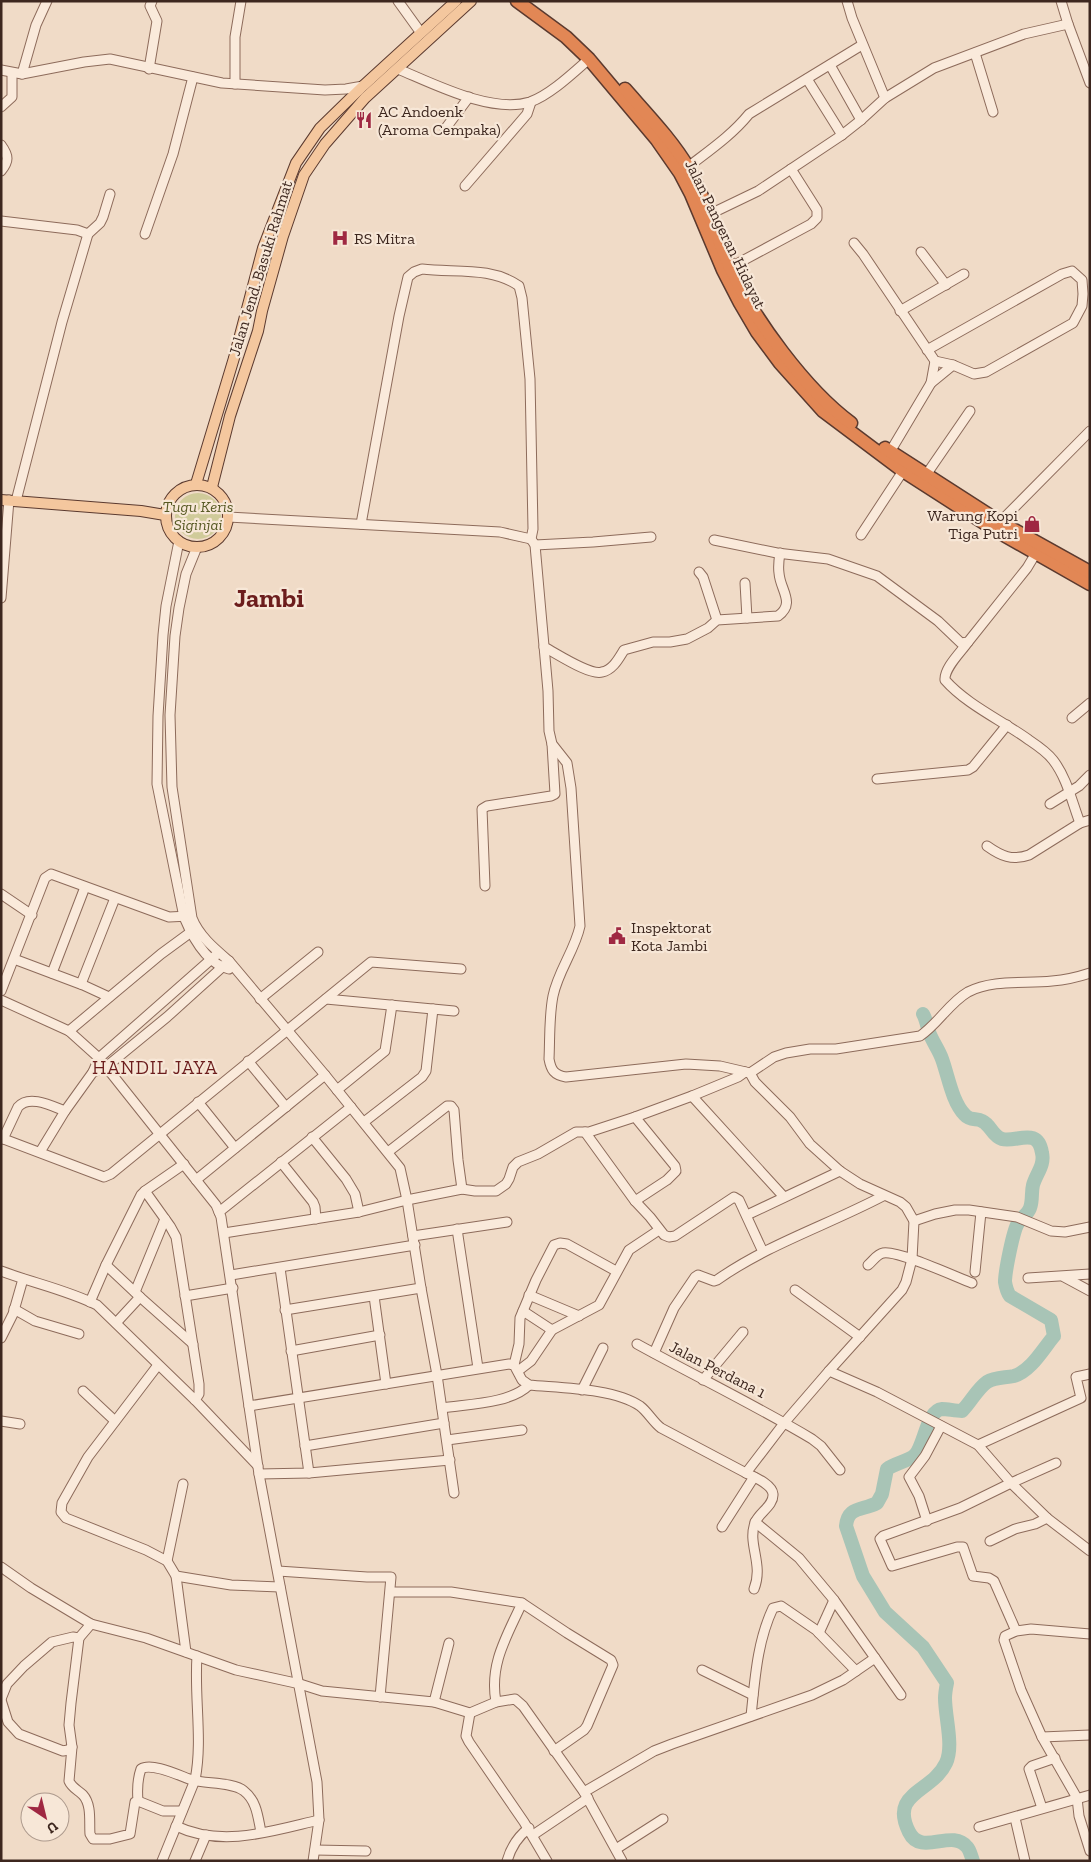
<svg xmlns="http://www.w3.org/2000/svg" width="1091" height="1862" viewBox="0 0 1091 1862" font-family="'Zilla Slab',serif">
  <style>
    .green { fill: #d0cb9a }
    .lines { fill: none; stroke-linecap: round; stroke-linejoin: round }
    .river { stroke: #a8c4b6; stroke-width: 14 }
    .minor-casing { stroke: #8d6b5b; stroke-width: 11 }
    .major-casing { stroke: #5b3a2f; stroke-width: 12 }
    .highway-casing { stroke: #5b3a2f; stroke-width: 15 }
    .minor { stroke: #faeadb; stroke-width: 9 }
    .major { stroke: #f4c79e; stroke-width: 10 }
    .highway { stroke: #e28755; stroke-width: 12 }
    .labels { text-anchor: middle; stroke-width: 4.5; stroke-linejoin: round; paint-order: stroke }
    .poi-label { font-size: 16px; fill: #3d271f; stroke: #f7e7d7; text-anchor: start }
    .street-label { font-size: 16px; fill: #3d271f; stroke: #f7e7d7 }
    .park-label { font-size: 16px; font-style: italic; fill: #585a25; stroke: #f7e7d7 }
    .quarter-label { font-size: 19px; letter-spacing: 1px; fill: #6c1d1d; stroke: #f7e7d7 }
    .town-label { font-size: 26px; font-weight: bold; fill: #6c1d1d; stroke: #f7e7d7 }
  </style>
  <rect width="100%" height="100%" fill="#f0dbc7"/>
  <circle class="green" cx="198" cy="516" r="23"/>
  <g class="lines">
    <path class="river" d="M923 1014C926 1019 927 1026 929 1032 932 1041 939 1050 942 1059 948 1075 952 1102 965 1115 970 1121 977 1118 982 1121 991 1125 992 1136 1002 1139 1016 1143 1038 1126 1042 1153 1045 1165 1036 1174 1033 1185 1031 1193 1033 1200 1030 1208 1028 1214 1022 1217 1018 1223 1013 1231 1005 1272 1005 1282 1006 1288 1007 1292 1010 1296L1051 1320 1054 1336C1043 1349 1031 1371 1014 1376 1005 1378 995 1377 987 1382 977 1389 971 1402 962 1411 955 1411 948 1409 942 1409 927 1410 924 1446 915 1455 909 1461 895 1463 887 1469L882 1494 877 1503C862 1511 848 1506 846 1526L863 1576 885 1612 923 1647 947 1683C946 1688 945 1693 945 1698 945 1717 954 1746 946 1763 932 1793 889 1792 909 1832 921 1857 952 1828 967 1847 970 1850 971 1856 973 1861"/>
    <g class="minor-casing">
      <g id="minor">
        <path d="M398 1 421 33"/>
        <path d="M847 1 852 18 885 98"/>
        <path d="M1061 1 1068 24"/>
        <path d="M975 53 993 112"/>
        <path d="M830 65 861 120"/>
        <path d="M149 69 157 21 150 6 152 1"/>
        <path d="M398 69C434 84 492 114 530 102 550 95 573 73 589 59"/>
        <path d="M1 70 22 74 84 62 110 59 222 83 325 90 346 89 363 86"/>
        <path d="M22 74 36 25 47 1"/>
        <path d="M807 79 842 135"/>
        <path d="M235 84V37L241 1"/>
        <path d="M1 107 12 97V73"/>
        <path d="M445 129 469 97"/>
        <path d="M1 145C9 156 9 161 1 171"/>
        <path d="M688 167C710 150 732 135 749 114L862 45"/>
        <path d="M465 186 527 114 531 102"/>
        <path d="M704 217 758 191 842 135 861 120 885 98 934 68 1024 34 1068 24 1090 83"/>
        <path d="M1 221 77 230 88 234"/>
        <path d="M145 234 173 154 193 77"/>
        <path d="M854 243 863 254 935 361 953 365 974 374 986 372 1073 323 1082 306 1083 294 1082 280 1072 271 1062 274 927 350"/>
        <path d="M921 252 946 285"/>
        <path d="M731 267 811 224 817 218V210L791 169"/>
        <path d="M900 311 964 274"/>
        <path d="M931 383 935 361"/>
        <path d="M887 457 931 383 953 365"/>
        <path d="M926 475 970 411"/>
        <path d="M16 501 62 322 88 234 100 223 103 217 110 194"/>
        <path d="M228 517 500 532 531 539"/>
        <path d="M1000 522 1090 431"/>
        <path d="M361 524 399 316 408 277 414 272 422 269C454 273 491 266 519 286L522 298 530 379 533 529 531 539 535 545 548 691 549 731 552 744 567 763 571 788 580 926C575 950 558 971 553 996 549 1016 550 1038 549 1059 551 1070 554 1075 566 1077L686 1064 720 1066 750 1073 774 1057 786 1053 810 1049H836L920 1036C938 1024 949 1003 968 992 993 979 1025 984 1052 981 1064 980 1078 977 1090 973"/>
        <path d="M861 535 903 471"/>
        <path d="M714 540 777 553 828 559 877 576 938 621 961 643 968 642 1027 568 1036 553"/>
        <path d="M179 541 166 606 163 635 158 716 157 784 184 917C192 936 207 964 229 969"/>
        <path d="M535 545 593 542 651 537"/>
        <path d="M699 572 703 577 717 620"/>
        <path d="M745 583 747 618"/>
        <path d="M1 598 9 500"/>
        <path d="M968 642C961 652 944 668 945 680 967 705 1003 721 1029 740 1038 746 1047 752 1053 760 1067 778 1072 802 1080 823"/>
        <path d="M544 647C556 653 590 676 602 672 613 670 619 658 624 650L653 642H670L687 639 708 628 717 620 778 616C796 603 780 590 779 573 778 566 779 559 780 553"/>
        <path d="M1072 718 1090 703"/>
        <path d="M877 779 968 770 973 767 1007 725"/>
        <path d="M1050 804 1079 786 1090 775"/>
        <path d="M987 846C1001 856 1012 861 1029 855L1080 823 1090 820"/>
        <path d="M485 886 482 809 487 806 551 796 555 794 552 744"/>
        <path d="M1 894 32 915"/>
        <path d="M14 959 83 985 109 997"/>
        <path d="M229 961 325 1075 400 1168 407 1200 421 1288 437 1375 454 1493"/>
        <path d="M52 973 85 887"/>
        <path d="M81 984 115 898"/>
        <path d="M1 991 45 878 51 874 169 917 189 916"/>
        <path d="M260 999 318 952"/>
        <path d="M326 999 454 1011"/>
        <path d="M1 1000 69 1031 99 1058 216 1205 221 1217 259 1474 317 1782 319 1820 313 1861"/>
        <path d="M69 1031 161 954 191 932"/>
        <path d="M248 1061 286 1107"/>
        <path d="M93 1072 106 1067 167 1017 229 961C215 949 199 936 192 918L172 787 170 715 175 636 179 608 186 574 197 547"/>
        <path d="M750 1073 755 1082 790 1117 810 1144 840 1171 860 1184 900 1202 906 1207 914 1221 912 1259 906 1282 902 1290 829 1371"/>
        <path d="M337 1090 385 1051 392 1005"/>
        <path d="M692 1096 784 1197"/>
        <path d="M198 1102 235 1148"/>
        <path d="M364 1122 422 1077 426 1071 433 1009"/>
        <path d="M585 1132 635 1201 650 1217 664 1235 669 1237 675 1236 734 1197 739 1200 763 1252"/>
        <path d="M312 1137 346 1179 355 1194 359 1212"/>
        <path d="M1 1138 104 1177 111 1174 371 962 461 969"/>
        <path d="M3 1139 18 1107C29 1094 52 1106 65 1111"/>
        <path d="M40 1152 65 1111 93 1072 99 1058 216 955"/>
        <path d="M388 1152 447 1106H451L454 1110 458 1160 462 1189"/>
        <path d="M281 1162 313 1202 315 1207 316 1219"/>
        <path d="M196 1180 325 1075"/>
        <path d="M145 1191 184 1164"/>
        <path d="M635 1201 667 1180 676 1171 675 1166 635 1117"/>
        <path d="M219 1212 351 1107"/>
        <path d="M747 1215 840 1171"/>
        <path d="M914 1221 935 1214 955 1210H969L1017 1217 1051 1231 1065 1232 1090 1227"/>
        <path d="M457 1229 478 1368"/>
        <path d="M224 1233 359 1212 407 1200 462 1189 475 1191H496L506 1184 509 1179 513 1167 518 1162 538 1154 576 1132H589L635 1117 692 1096 738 1077 745 1072"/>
        <path d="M413 1236 507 1222"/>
        <path d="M106 1265 140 1297 116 1323"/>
        <path d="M868 1265C873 1261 877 1254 883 1253 898 1250 956 1277 972 1283"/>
        <path d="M280 1268 309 1473"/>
        <path d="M1 1271C33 1283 67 1290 97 1305L195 1400 258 1466"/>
        <path d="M975 1272 981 1212"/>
        <path d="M231 1275 415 1245"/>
        <path d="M1064 1277 1090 1291"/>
        <path d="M1028 1278 1090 1274"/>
        <path d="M795 1290 860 1337"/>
        <path d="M135 1292 165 1219"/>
        <path d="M529 1295 579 1316"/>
        <path d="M185 1296 233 1288"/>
        <path d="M374 1296 386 1384"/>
        <path d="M140 1297 193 1344"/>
        <path d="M90 1302 106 1265 141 1195 145 1191 170 1226 176 1237 199 1384V1394L195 1400"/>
        <path d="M14 1309 35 1321 79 1334"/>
        <path d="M285 1310 421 1288"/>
        <path d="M523 1311 552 1330"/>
        <path d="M1 1338 13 1314 23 1279"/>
        <path d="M637 1344C695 1376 755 1405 812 1439L821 1446 840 1470"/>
        <path d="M291 1351 380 1335"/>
        <path d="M654 1353 674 1308 695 1277 698 1275 714 1281 717 1280C768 1244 828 1225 883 1196"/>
        <path d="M158 1365 88 1457 62 1503 61 1512 66 1518 146 1550 167 1561 176 1576 186 1652"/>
        <path d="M514 1365 519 1344 520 1318 536 1280 554 1245 560 1243 567 1244 616 1271"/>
        <path d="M518 1371 531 1361 552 1330 599 1305 629 1250 659 1230"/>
        <path d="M703 1380 743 1332"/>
        <path d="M582 1390 603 1348"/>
        <path d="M83 1391 115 1421"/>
        <path d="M249 1406 509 1364 514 1365 522 1380 529 1385C560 1388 614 1388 640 1406 648 1412 653 1422 661 1428L746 1473 785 1422 829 1371 877 1392 978 1445 1011 1483 1047 1518 1090 1551"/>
        <path d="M442 1408C467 1404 510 1404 529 1385"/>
        <path d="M1 1421 20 1424"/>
        <path d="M447 1440 522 1430"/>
        <path d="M978 1445 1081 1398 1076 1377 1090 1374"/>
        <path d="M305 1446 444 1423"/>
        <path d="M746 1473C754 1477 772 1484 773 1494 774 1506 758 1513 755 1523 747 1544 764 1564 754 1589"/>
        <path d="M259 1474 309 1473 450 1460"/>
        <path d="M927 1521 919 1496 909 1477 925 1456 941 1426"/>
        <path d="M722 1527 754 1477"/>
        <path d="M990 1541 1015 1529 1035 1524 1047 1518"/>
        <path d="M167 1561 183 1484"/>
        <path d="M1 1567 31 1588 91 1624 146 1638 236 1670 300 1684 322 1691 434 1702 470 1713 496 1702 515 1699 523 1706 584 1792 622 1861"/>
        <path d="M278 1571 367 1577H391L380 1697"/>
        <path d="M176 1576 231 1585 280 1587"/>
        <path d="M391 1592H451L522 1603 567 1633 611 1660 613 1665 587 1726 584 1730 554 1751"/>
        <path d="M1016 1631 994 1581 989 1578 973 1576 963 1547H957L892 1566 880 1539 883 1536 960 1508 1011 1483 1056 1463"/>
        <path d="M819 1633 834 1600"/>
        <path d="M1090 1634 1031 1629 1016 1631 1005 1636 1004 1640 1021 1690 1042 1737 1077 1798 1079 1816 1090 1851"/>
        <path d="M79 1638 71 1703 69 1725 72 1747 69 1781C72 1788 78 1790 83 1795 92 1805 89 1822 90 1834L93 1839H110L130 1834 135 1802 138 1801C137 1789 137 1780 141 1769 152 1762 180 1776 192 1780 206 1784 233 1782 244 1791 257 1801 258 1818 261 1832"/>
        <path d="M875 1658 901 1695"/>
        <path d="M702 1670 753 1695"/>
        <path d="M1 1699 7 1684 24 1666 52 1642 73 1637 79 1638 91 1624"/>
        <path d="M1 1700 8 1722 19 1734 63 1751 68 1750 72 1747"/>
        <path d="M434 1702 449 1643"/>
        <path d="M496 1702C489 1664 507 1636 522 1603"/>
        <path d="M470 1713 466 1736 469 1742 524 1822 547 1861"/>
        <path d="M751 1716C755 1679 757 1642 773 1608L781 1606 816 1630 856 1671"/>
        <path d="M1042 1737 1090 1735"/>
        <path d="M584 1792 654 1751 672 1744 812 1695 843 1680 875 1658 834 1600 799 1558 755 1522"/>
        <path d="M138 1801 163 1811H182"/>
        <path d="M1042 1808 1029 1769 1032 1766 1055 1758"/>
        <path d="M1015 1818 1025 1861"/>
        <path d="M176 1826C222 1848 272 1831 319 1820"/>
        <path d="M979 1827 1090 1795"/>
        <path d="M533 1835 588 1798"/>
        <path d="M616 1849 663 1819"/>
        <path d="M315 1850 366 1851"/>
        <path d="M162 1861 195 1780C203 1740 194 1698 197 1656"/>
        <path d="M195 1861 206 1835"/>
        <path d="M507 1861C511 1847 517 1837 529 1828"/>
      </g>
    </g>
    <g class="major-casing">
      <g id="major">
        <path d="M196 484 234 358 263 248 296 163 320 128 363 86 456 1"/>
        <circle cx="197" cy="516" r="31"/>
        <path d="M212 487 230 416 258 331 262 311 283 236 304 175 325 144 365 98 471 1"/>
        <path d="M1 500 141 511 165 515"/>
      </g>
    </g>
    <g class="highway-casing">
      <g id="highway">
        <path d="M517 1 566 37 589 59 657 140 680 173 691 194 723 270 740 303 757 332 780 363 823 411 903 471 995 530 1090 584"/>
        <path d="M625 89C646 113 673 141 689 169 706 200 716 235 730 267 753 318 806 390 851 423"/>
        <path d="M885 448 1000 522 1090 572"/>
      </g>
    </g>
    <use href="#minor" class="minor"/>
    <use href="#major" class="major"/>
    <use href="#highway" class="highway"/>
  </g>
  <defs>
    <g id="restaurant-bare" transform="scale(1.35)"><path d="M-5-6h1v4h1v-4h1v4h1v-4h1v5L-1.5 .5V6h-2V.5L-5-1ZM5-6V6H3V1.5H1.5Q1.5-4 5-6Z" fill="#9f2842" stroke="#f7e7d7" stroke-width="2.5" paint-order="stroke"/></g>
    <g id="hospital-bare" transform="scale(1.35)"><path d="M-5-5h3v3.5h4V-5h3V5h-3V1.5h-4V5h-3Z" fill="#9f2842" stroke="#f7e7d7" stroke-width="2.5" paint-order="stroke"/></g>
    <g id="shop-bare" transform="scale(1.35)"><path d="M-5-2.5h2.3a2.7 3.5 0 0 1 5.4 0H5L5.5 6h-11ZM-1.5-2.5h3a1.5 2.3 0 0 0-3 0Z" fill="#9f2842" stroke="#f7e7d7" stroke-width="2.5" paint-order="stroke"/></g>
    <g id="civic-bare" transform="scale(1.35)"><path d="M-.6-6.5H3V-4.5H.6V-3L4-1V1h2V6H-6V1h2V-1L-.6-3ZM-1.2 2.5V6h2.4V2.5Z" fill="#9f2842" stroke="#f7e7d7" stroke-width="2.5" paint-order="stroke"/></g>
  </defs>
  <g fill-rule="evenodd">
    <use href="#restaurant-bare" x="364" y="120"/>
    <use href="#hospital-bare" x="340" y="238"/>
    <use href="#shop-bare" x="1032" y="524"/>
    <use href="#civic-bare" x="617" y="936"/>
  </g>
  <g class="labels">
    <g class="poi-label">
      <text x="378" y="117">AC Andoenk<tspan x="378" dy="18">(Aroma Cempaka)</tspan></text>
      <text x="354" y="244">RS Mitra</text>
      <text x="1018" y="521" text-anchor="end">Warung Kopi<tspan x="1018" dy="18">Tiga Putri</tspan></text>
      <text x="631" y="933">Inspektorat<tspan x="631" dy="18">Kota Jambi</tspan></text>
    </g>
    <g class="street-label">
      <text transform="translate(726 234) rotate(64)" y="6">Jalan Pangeran Hidayat</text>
      <text transform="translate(260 268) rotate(-73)" y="6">Jalan Jend. Basuki Rahmat</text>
      <text transform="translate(718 1369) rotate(27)" y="6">Jalan Perdana 1</text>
    </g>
    <g class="park-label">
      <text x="198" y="512">Tugu Keris<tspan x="198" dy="18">Siginjai</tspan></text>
    </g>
    <g class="quarter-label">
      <text x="155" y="1074">HANDIL JAYA</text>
    </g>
    <g class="town-label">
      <text x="269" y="607">Jambi</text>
    </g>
  </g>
  <rect width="1091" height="1862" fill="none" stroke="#3d271f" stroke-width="5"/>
  <g transform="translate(45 1817) rotate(145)"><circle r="24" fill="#f7e7d7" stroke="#ad9a8d"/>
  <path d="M0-4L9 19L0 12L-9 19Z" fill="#9f2842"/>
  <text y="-8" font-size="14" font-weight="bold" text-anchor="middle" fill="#3d271f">U</text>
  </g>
</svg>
